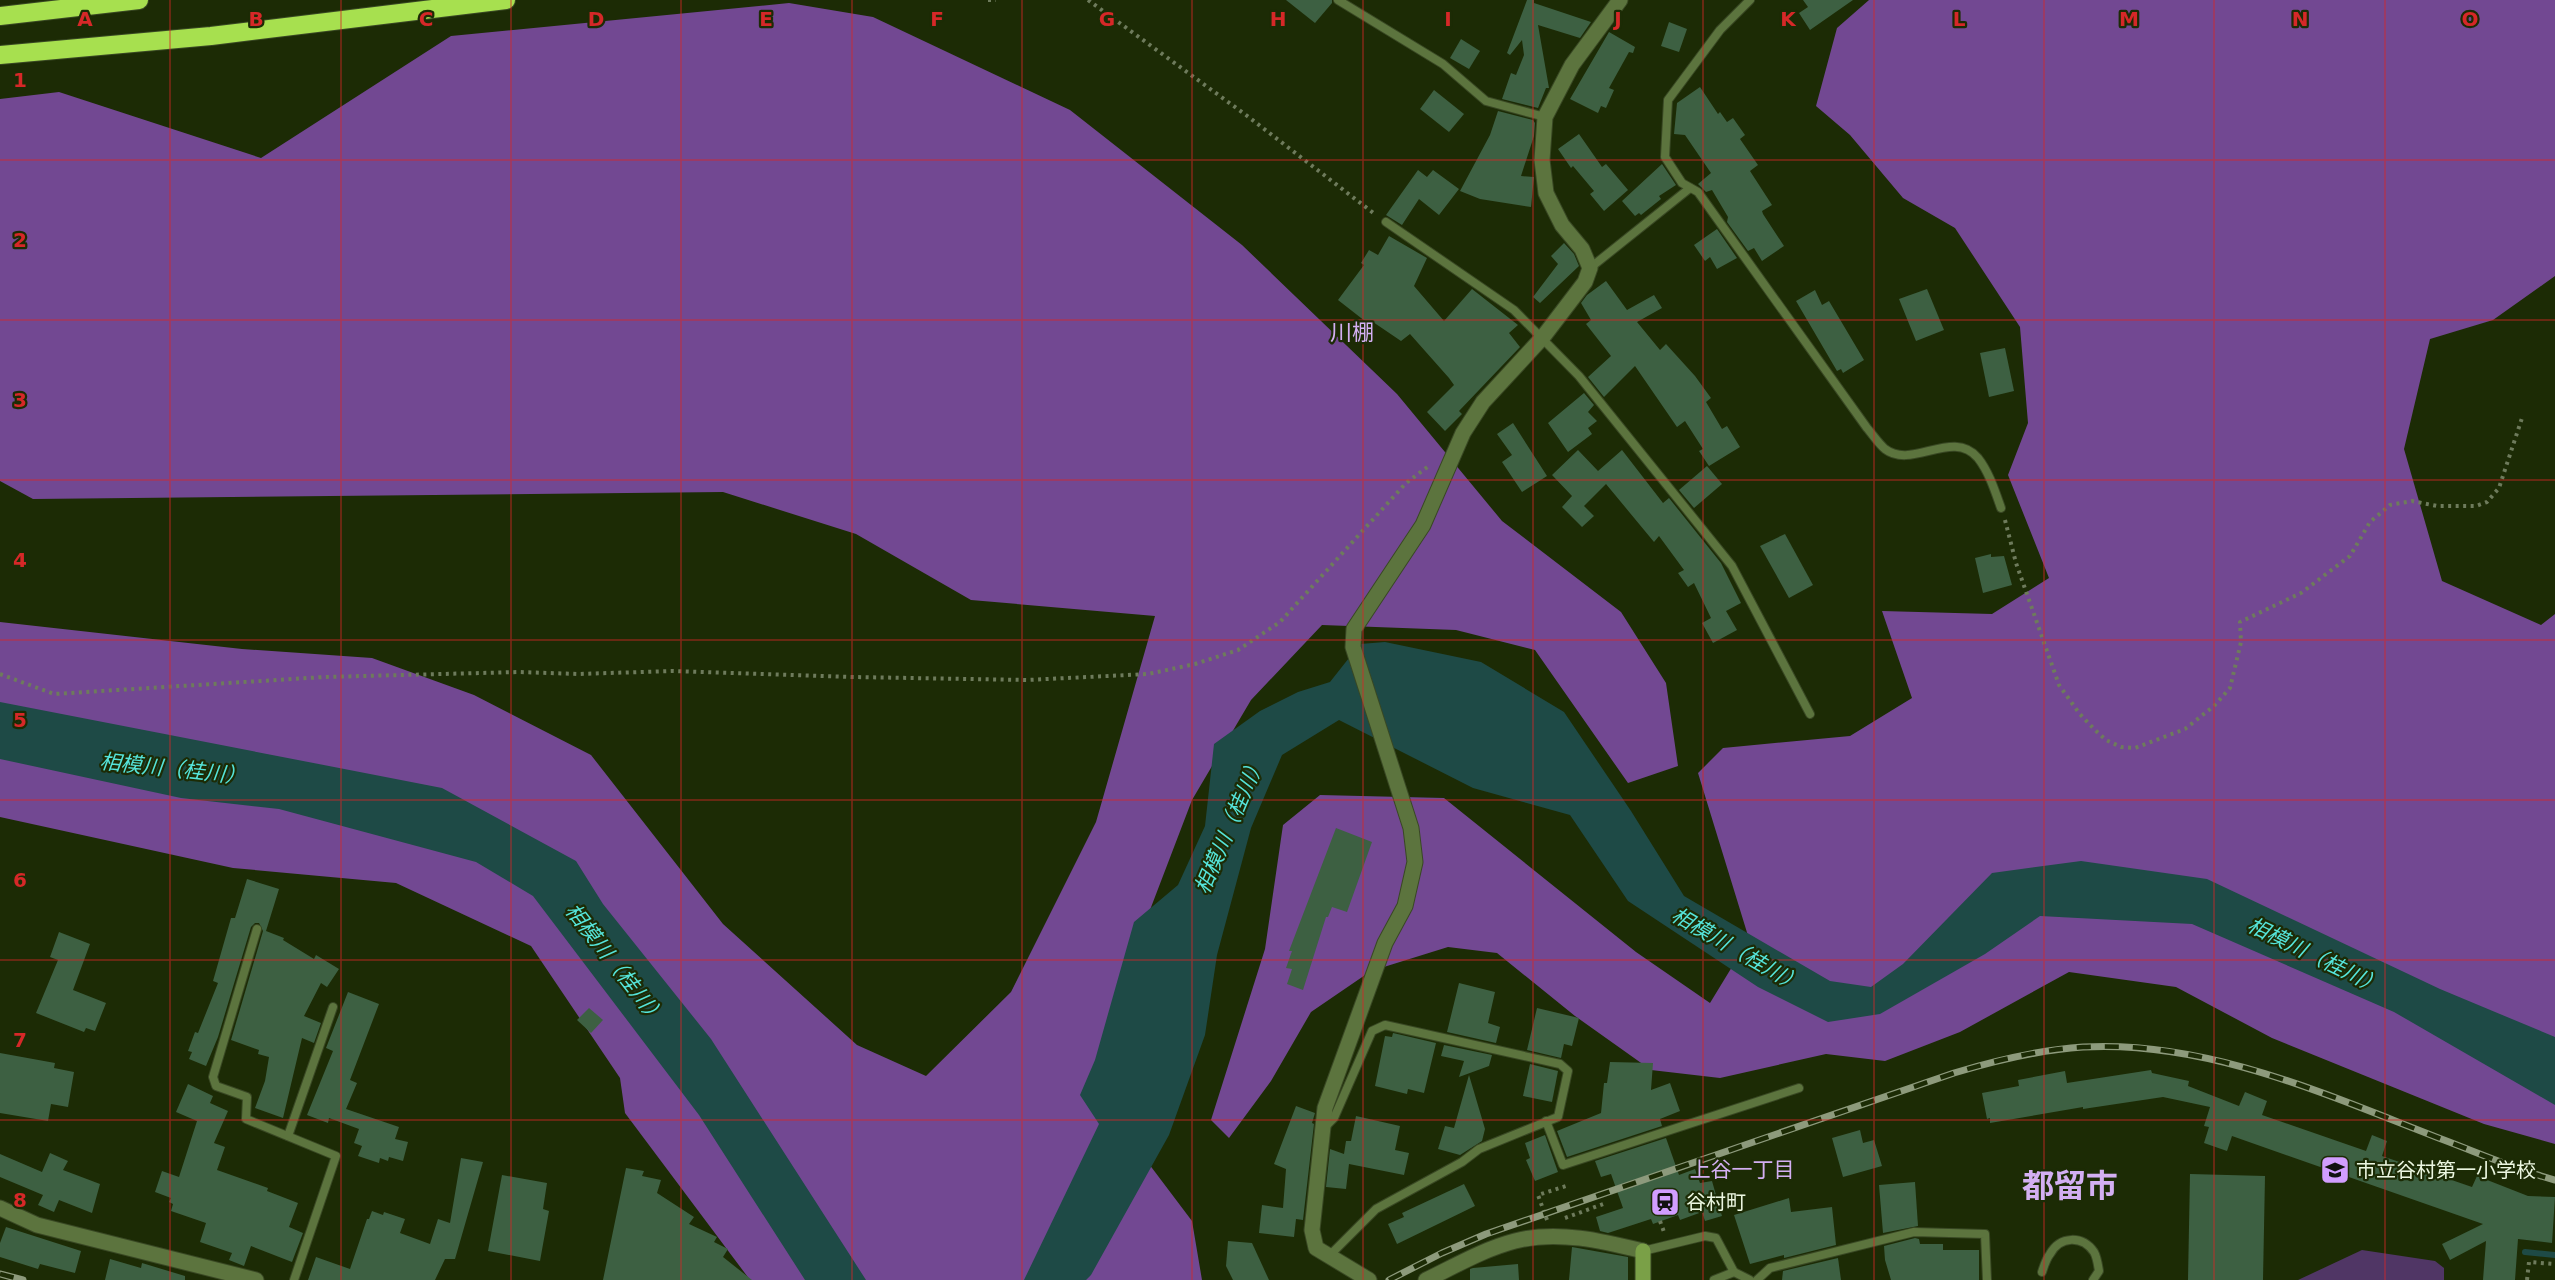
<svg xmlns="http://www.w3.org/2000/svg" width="2555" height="1280" viewBox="0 0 2555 1280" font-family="'DejaVu Sans','Noto Sans JP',sans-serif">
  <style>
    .green { fill: #503665 }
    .forest { fill: #724892 }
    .water { fill: #1e4a46 }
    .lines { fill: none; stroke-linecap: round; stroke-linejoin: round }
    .stream { stroke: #1e4a46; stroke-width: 6 }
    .building { fill: #3d6042 }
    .service-casing { stroke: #394824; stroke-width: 10 }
    .minor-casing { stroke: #394824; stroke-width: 17 }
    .secondary-casing { stroke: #394824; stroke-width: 17 }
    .motorway-casing { stroke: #394824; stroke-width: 20 }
    .path { stroke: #6e7b5c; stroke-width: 4; stroke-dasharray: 3 4.5; stroke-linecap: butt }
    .service { stroke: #5c743e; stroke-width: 8 }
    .minor { stroke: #5c743e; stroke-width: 15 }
    .secondary { stroke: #7aa047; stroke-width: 15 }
    .motorway { stroke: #a7e04f; stroke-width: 18 }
    .rail-casing { stroke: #8d9a7c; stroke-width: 7 }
    .rail { stroke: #1c2b05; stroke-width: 4.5; stroke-dasharray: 14; stroke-linecap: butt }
    .grid { fill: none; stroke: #d62828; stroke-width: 1.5; stroke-opacity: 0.55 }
    .labels { text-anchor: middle; stroke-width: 4.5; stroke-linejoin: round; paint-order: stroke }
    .poi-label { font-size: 20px; fill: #ecf7e1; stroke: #1c2b05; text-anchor: start }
    .water-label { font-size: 21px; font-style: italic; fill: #55e4da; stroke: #1c2b05 }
    .neighbourhood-label { font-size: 21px; fill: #d3aff2; stroke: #1c2b05 }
    .quarter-label { font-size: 22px; fill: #d3aff2; stroke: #1c2b05 }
    .town-label { font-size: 32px; font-weight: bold; fill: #d3aff2; stroke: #1c2b05 }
    .grid-label { font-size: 20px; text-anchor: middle; font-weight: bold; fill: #d62828; stroke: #1c2b05; stroke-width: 4.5; stroke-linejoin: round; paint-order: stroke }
  </style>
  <rect width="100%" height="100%" fill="#1c2b05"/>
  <path class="green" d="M2362 1250 2435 1261 2444 1268V1280H2298Z"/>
  <g class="forest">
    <path d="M1869 0H2555V276L2493 320 2430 339 2404 449 2442 581 2541 625 2555 614V1144L2484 1124 2272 1038 2176 987 2069 972 1960 1032 1885 1061 1826 1054 1720 1078 1651 1070 1575 1016 1497 953 1448 947 1371 971 1311 1012 1271 1081 1229 1138 1211 1120 1265 949 1283 825 1320 795 1444 798 1636 952 1710 1003 1749 939 1698 773 1723 748 1850 736 1912 698 1882 611 1992 614 2049 578 2008 475 2028 423 2020 327 1955 228 1903 198 1850 135 1816 106 1837 28Z"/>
    <path d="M789 3 873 17 1070 110 1242 245 1397 394 1502 521 1621 612 1666 683 1678 766 1628 783 1535 650 1456 630 1322 625 1251 700 1192 800 1124 978 1109 1111 1192 1221 1202 1280H750L625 1113 620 1078 531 946 396 883 233 868 0 817V622L242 649 372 658 474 695 591 755 723 924 857 1045 926 1076 1011 992 1096 822 1155 616 971 600 856 534 723 492 33 499 0 481V99L59 92 261 158 451 36Z"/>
  </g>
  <g class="water">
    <path d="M1385 642 1481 662 1564 712 1631 811 1684 896 1830 981 1871 987 1903 964 1992 873 2081 861 2207 879 2440 989 2555 1037V1105L2394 1012 2192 924 2040 916 1985 954 1880 1014 1828 1022 1758 987 1628 901 1570 815 1473 788 1339 720 1282 755 1251 828 1217 955 1205 1035 1169 1135 1091 1275 1086 1280H1024L1099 1124 1080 1095 1095 1060 1134 922 1178 885 1205 826 1214 744 1260 711 1298 692 1330 682 1360 644Z"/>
    <path d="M0 702 442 788 576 861 603 904 711 1039 866 1280H805L699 1115 533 896 476 862 279 809 181 798 0 759Z"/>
  </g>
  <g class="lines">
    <path class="stream" d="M2525 1252 2555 1255"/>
  </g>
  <g class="building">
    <path d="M1286 0H1332V3L1315 23Z"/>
    <path d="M1527 0H1534V3L1591 22 1580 38 1538 25 1549 88H1546L1538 108 1502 99 1511 73 1516 75 1524 55 1522 40 1510 55 1507 53Z"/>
    <path d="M1803 0H1853L1810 30 1799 13 1808 7Z"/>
    <path d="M1669 22 1687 29 1679 52 1661 46Z"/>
    <path d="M1609 32 1635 47 1633 53 1629 52 1609 88 1614 90 1606 108 1601 106 1598 113 1570 99Z"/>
    <path d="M1461 39 1480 51 1469 69 1450 58Z"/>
    <path d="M1700 87 1718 114 1720 112 1727 122 1733 118 1745 135 1740 139 1758 165 1750 171 1772 205 1762 211 1763 214 1784 246 1762 261 1754 248 1748 251 1727 222 1728 217 1712 190 1706 192 1698 184 1711 173 1685 135 1674 134 1677 103Z"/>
    <path d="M1434 90 1464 114 1449 132 1420 109Z"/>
    <path d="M1498 111 1533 120 1535 123 1534 136 1521 176 1534 177 1531 207 1480 199 1460 191 1490 135Z"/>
    <path d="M1579 134 1602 167 1606 164 1628 190 1604 211 1590 194 1594 191 1573 166 1571 168 1558 149Z"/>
    <path d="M1662 164 1676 185 1659 196 1661 199 1641 215 1639 213 1635 216 1622 201Z"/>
    <path d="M1418 170 1427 177 1433 170 1459 189 1439 215 1419 199 1402 225 1386 215Z"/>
    <path d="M1717 229 1737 258 1717 269 1710 257 1705 261 1694 245Z"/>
    <path d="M1389 236 1427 258 1414 286 1444 321 1472 289 1518 325 1509 333 1520 347 1459 411 1462 414 1445 431 1427 412 1454 385 1449 378 1410 334 1401 341 1373 322 1370 325 1338 300 1364 265 1361 263 1369 250 1378 255Z"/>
    <path d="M1564 243 1574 254 1579 266 1540 303 1533 297 1558 264 1551 256Z"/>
    <path d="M1606 281 1627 310 1654 295 1662 308 1637 322 1660 350 1666 344 1695 376 1711 398 1706 402 1722 429 1727 426 1740 447 1709 466 1699 451 1703 449 1685 421 1677 427 1635 366 1604 397 1588 377 1611 356 1586 324 1591 320 1581 303 1587 295Z"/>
    <path d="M1927 289 1944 330 1916 341 1899 299Z"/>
    <path d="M1815 290 1822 305 1829 301 1864 360 1843 373 1841 369 1837 371 1796 301Z"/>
    <path d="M2005 348 2014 391 1989 397 1980 353Z"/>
    <path d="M1584 393 1594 405 1588 412 1597 421 1588 428 1592 434 1568 452 1548 423Z"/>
    <path d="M1513 423 1547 476 1522 492 1502 462 1512 455 1497 434Z"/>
    <path d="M1578 450 1598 471 1622 450 1663 503 1669 498 1721 563 1741 603 1726 611 1737 630 1713 643 1702 623 1711 618 1694 583 1688 587 1678 573 1684 570 1659 536 1654 542 1606 484 1584 506 1594 516 1582 527 1562 507 1572 496 1552 475Z"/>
    <path d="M1707 466 1722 484 1694 508 1679 490Z"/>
    <path d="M1785 534 1813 585 1789 598 1760 546Z"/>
    <path d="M1991 554V557L2004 556 2012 585 1983 593 1975 558Z"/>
    <path d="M1336 828 1372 842 1347 912 1332 907 1328 917H1326L1303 990 1287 984 1292 969 1286 968 1292 951H1289Z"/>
    <path d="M247 879 279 889 266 931 284 938 283 940 314 959 316 955 339 969 327 987 321 983 304 1016 321 1023 314 1043 302 1038 283 1118 255 1108 265 1081 269 1057 258 1054 259 1050 231 1040 263 931 259 923H255L251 927 218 1037 206 1066 189 1059 192 1052 188 1051 195 1032 198 1033 218 983 213 981 231 918H235Z"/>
    <path d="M59 932 90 944 73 990 106 1003 95 1031 86 1028 84 1032 36 1013 58 960 50 957Z"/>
    <path d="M1459 983 1495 992 1488 1023 1500 1027 1496 1043 1447 1032Z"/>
    <path d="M348 992 379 1004 350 1080 357 1083 346 1109 399 1127 395 1139 408 1142 403 1161 389 1157 388 1161 380 1158 379 1163 358 1156 362 1146 354 1143 359 1129 329 1118 328 1123 307 1115 333 1051 326 1048Z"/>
    <path d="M589 1008 603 1020 591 1033 577 1020Z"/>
    <path d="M1537 1008 1579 1018 1572 1046 1564 1044 1561 1058 1527 1050Z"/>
    <path d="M1393 1033 1436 1043 1424 1093 1408 1089 1407 1094 1375 1086 1385 1036 1392 1037Z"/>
    <path d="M1444 1045 1492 1055 1489 1066 1459 1077 1464 1061 1441 1056Z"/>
    <path d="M0 1053 55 1063 54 1068 74 1072 68 1107 51 1104 48 1121 0 1113Z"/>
    <path d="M1610 1062 1653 1063 1651 1090 1670 1083 1680 1111 1660 1119 1662 1126 1567 1157 1557 1131 1601 1113 1604 1083H1607Z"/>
    <path d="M1530 1064 1558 1071 1552 1102 1523 1096Z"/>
    <path d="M2151 1070 2152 1073 2189 1081 2188 1086 2239 1106 2245 1092 2267 1101 2262 1115 2366 1151 2372 1135 2387 1141 2382 1156 2472 1187 2477 1176 2528 1196 2555 1197 2552 1243 2518 1239 2515 1280H2483L2486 1241 2450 1260 2442 1244 2483 1224 2232 1136 2227 1151 2204 1143 2209 1127 2204 1126 2210 1107 2163 1097 2083 1109V1107L1990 1123V1118L1987 1119 1982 1093 2019 1086 2018 1080 2065 1071 2067 1083Z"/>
    <path d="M1469 1075 1485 1129 1482 1141 1460 1155 1438 1149 1445 1126 1454 1128Z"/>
    <path d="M188 1084 213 1096 210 1103 228 1111 214 1143 225 1147 217 1170 268 1188 267 1191 298 1203 289 1227 303 1233 292 1262 251 1246 244 1266 229 1260 232 1253 200 1242 206 1223 171 1211 173 1204 169 1202 171 1198 155 1192 162 1171 179 1177 197 1121 176 1112Z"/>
    <path d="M1296 1106 1315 1113 1312 1123 1314 1124 1303 1220 1296 1219 1294 1237 1259 1233 1262 1205 1283 1208 1286 1169 1274 1164Z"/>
    <path d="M1356 1116 1400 1126 1395 1150 1409 1153 1404 1175 1349 1164 1346 1189 1326 1187 1330 1149 1344 1154 1346 1141H1351Z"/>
    <path d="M1860 1130 1863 1143 1874 1140 1882 1166 1843 1177 1832 1138Z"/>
    <path d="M1545 1135 1558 1172 1535 1181 1526 1160 1530 1158 1525 1143Z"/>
    <path d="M1666 1138 1679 1175 1695 1169 1700 1183 1712 1181 1722 1216 1705 1221 1702 1212 1680 1220 1678 1215 1653 1224 1651 1219 1608 1233 1600 1231 1596 1217 1623 1208 1611 1174 1601 1177 1595 1161Z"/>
    <path d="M50 1153 68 1161 63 1170 100 1184 92 1213 59 1200 54 1212 38 1205 43 1195 0 1177V1154L42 1172Z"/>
    <path d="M461 1158 483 1162 455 1259H445L435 1280H308L316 1257 350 1269 367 1219H369L372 1211 383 1215 384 1212 405 1219 400 1233 430 1244 438 1219 450 1223Z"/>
    <path d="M626 1168 644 1171 642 1176 661 1180 657 1193 694 1217 689 1224 717 1237 714 1242 728 1249 723 1257 752 1280H603Z"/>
    <path d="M2190 1174 2265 1176 2263 1280H2188Z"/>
    <path d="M502 1175 547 1183 543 1209 549 1211 540 1261 488 1251Z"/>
    <path d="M1915 1182 1918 1226 1883 1233 1879 1185Z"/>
    <path d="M1464 1184 1475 1206 1397 1244 1388 1224 1404 1217 1402 1213Z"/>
    <path d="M1789 1198 1791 1212 1832 1207 1836 1245 1784 1258V1255L1750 1264 1734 1215Z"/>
    <path d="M6 1227 81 1251 75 1273 40 1264 38 1269 0 1257V1243Z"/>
    <path d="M1915 1238 1919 1239 1920 1244H1943V1250H1979V1280H1891L1885 1260 1884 1246Z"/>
    <path d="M1228 1241 1252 1243 1269 1280H1233L1226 1266Z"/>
    <path d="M1572 1247 1628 1257V1280H1569Z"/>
    <path d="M1838 1258 1841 1280H1782L1783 1271Z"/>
    <path d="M110 1259 141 1268 142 1263 185 1276V1280H105Z"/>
    <path d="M1518 1264 1519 1280H1470V1269L1473 1268Z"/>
  </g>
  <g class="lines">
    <g class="service-casing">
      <g id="service">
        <path d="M1338 0 1443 64 1486 101 1545 117"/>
        <path d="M1750 0 1720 30 1668 100 1665 157 1682 183 1698 192 1867 428C1873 435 1879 444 1885 449 1912 470 1953 428 1978 458 1989 472 1995 491 2001 508"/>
        <path d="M1386 222 1514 310 1579 376 1732 566 1810 714"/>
        <path d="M1590 268 1690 188"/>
        <path d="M257 929 213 1077 216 1086 247 1097 246 1119 336 1156 294 1280"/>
        <path d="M1546 1121 1563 1165 1799 1088"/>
        <path d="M1323 1129 1334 1118 1372 1031 1385 1025 1560 1064 1568 1071 1558 1117 1479 1149 1462 1162 1376 1209 1329 1256"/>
        <path d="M288 1136 333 1007"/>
        <path d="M1643 1251 1705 1236 1716 1238 1734 1272"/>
        <path d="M2042 1272C2044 1266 2046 1259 2050 1254 2060 1236 2082 1235 2094 1252 2097 1257 2098 1265 2099 1271L2093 1280"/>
        <path d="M1714 1280 1734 1272 1750 1280"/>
        <path d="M1757 1280 1770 1268 1914 1232 1985 1234 1987 1280"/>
      </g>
    </g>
    <g class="minor-casing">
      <g id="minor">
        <path d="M0 1208 37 1225 256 1280"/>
        <path d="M1369 1280 1316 1248 1312 1230 1325 1108 1385 943 1405 906 1415 862 1411 828 1353 647 1354 629 1423 525 1463 433 1483 402 1543 337 1585 282 1590 268 1582 249 1562 225 1546 193 1542 160 1545 117 1572 65 1620 0"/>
        <path d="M1426 1280C1455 1266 1484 1249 1515 1241 1557 1230 1603 1241 1643 1251"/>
      </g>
    </g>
    <g class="secondary-casing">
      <path id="secondary" d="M1643 1280V1251"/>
    </g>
    <g class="motorway-casing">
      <g id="motorway">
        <path d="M0 16 139 0"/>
        <path d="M0 55 211 36 506 0"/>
      </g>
    </g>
    <g class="path">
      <path d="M988 0H996"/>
      <path d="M1088 0 1246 115 1376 215"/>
      <path d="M2005 520 2016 563 2059 685 2079 713 2094 729 2106 740 2121 747 2135 748 2185 729 2214 706 2230 688 2241 642 2240 622 2301 593 2350 556 2370 522 2390 505 2412 501 2437 506H2476L2487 502 2499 488 2522 418"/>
      <path d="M0 674 54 694 324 677 520 672 578 674 672 671 852 677 1028 680 1148 674 1195 664 1238 650 1280 622 1406 483 1430 465"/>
      <path d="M1565 1218 1606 1203"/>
      <path d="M1547 1220 1538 1195 1566 1186"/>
      <path d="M1660 1221 1664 1232"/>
      <path d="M2527 1280 2529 1262 2555 1264"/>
    </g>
    <use href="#service" class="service"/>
    <use href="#minor" class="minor"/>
    <use href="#secondary" class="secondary"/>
    <use href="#motorway" class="motorway"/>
    <g class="rail-casing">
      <g id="rail">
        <path d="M0 1274 23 1280"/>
        <path d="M1389 1280 1442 1253 1486 1234 1954 1073C1997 1060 2038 1050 2083 1047 2209 1040 2329 1096 2444 1140 2481 1154 2517 1170 2555 1180"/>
      </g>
    </g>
    <use href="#rail" class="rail"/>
  </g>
  <path class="grid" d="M170 0V1280M341 0V1280M511 0V1280M681 0V1280M852 0V1280M1022 0V1280M1192 0V1280M1363 0V1280M1533 0V1280M1703 0V1280M1874 0V1280M2044 0V1280M2214 0V1280M2385 0V1280M0 160H2555M0 320H2555M0 480H2555M0 640H2555M0 800H2555M0 960H2555M0 1120H2555"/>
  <defs>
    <g id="school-square" transform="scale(1.5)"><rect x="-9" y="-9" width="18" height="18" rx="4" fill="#d19dfe" stroke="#1c2b05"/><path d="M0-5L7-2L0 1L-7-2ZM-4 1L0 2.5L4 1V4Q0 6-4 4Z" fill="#111"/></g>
    <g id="station-square" transform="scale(1.5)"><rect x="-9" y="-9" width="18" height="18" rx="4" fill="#d19dfe" stroke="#1c2b05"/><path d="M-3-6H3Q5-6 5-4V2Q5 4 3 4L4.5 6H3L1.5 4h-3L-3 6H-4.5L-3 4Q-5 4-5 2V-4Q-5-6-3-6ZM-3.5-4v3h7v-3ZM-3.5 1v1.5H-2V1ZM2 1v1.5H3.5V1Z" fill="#111"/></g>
  </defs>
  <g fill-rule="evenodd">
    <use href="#school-square" x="2335" y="1170"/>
    <use href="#station-square" x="1665" y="1202"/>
  </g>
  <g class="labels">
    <g class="poi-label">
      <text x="2356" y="1177">市立谷村第一小学校</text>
      <text x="1686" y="1209">谷村町</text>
    </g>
    <g class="water-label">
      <text transform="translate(173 769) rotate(6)" y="7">相模川（桂川）</text>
      <text transform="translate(1230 825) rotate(-67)" y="7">相模川（桂川）</text>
      <text transform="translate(1737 950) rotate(30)" y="7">相模川（桂川）</text>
      <text transform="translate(2315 956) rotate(26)" y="7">相模川（桂川）</text>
      <text transform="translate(615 964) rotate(52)" y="7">相模川（桂川）</text>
    </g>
    <g class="neighbourhood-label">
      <text x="1742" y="1177">上谷一丁目</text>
    </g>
    <g class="quarter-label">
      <text x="1352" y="340">川棚</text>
    </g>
    <g class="town-label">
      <text x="2070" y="1197">都留市</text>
    </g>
  </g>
  <g class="grid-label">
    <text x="85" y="26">A</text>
    <text x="256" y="26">B</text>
    <text x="426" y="26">C</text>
    <text x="596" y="26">D</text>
    <text x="766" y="26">E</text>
    <text x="937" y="26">F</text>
    <text x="1107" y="26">G</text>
    <text x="1278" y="26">H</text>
    <text x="1448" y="26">I</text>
    <text x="1618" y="26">J</text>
    <text x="1788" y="26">K</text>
    <text x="1959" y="26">L</text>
    <text x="2129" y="26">M</text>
    <text x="2300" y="26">N</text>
    <text x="2470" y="26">O</text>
    <text x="20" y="87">1</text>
    <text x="20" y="247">2</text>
    <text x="20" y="407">3</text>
    <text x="20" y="567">4</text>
    <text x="20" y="727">5</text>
    <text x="20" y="887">6</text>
    <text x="20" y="1047">7</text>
    <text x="20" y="1207">8</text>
  </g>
</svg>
